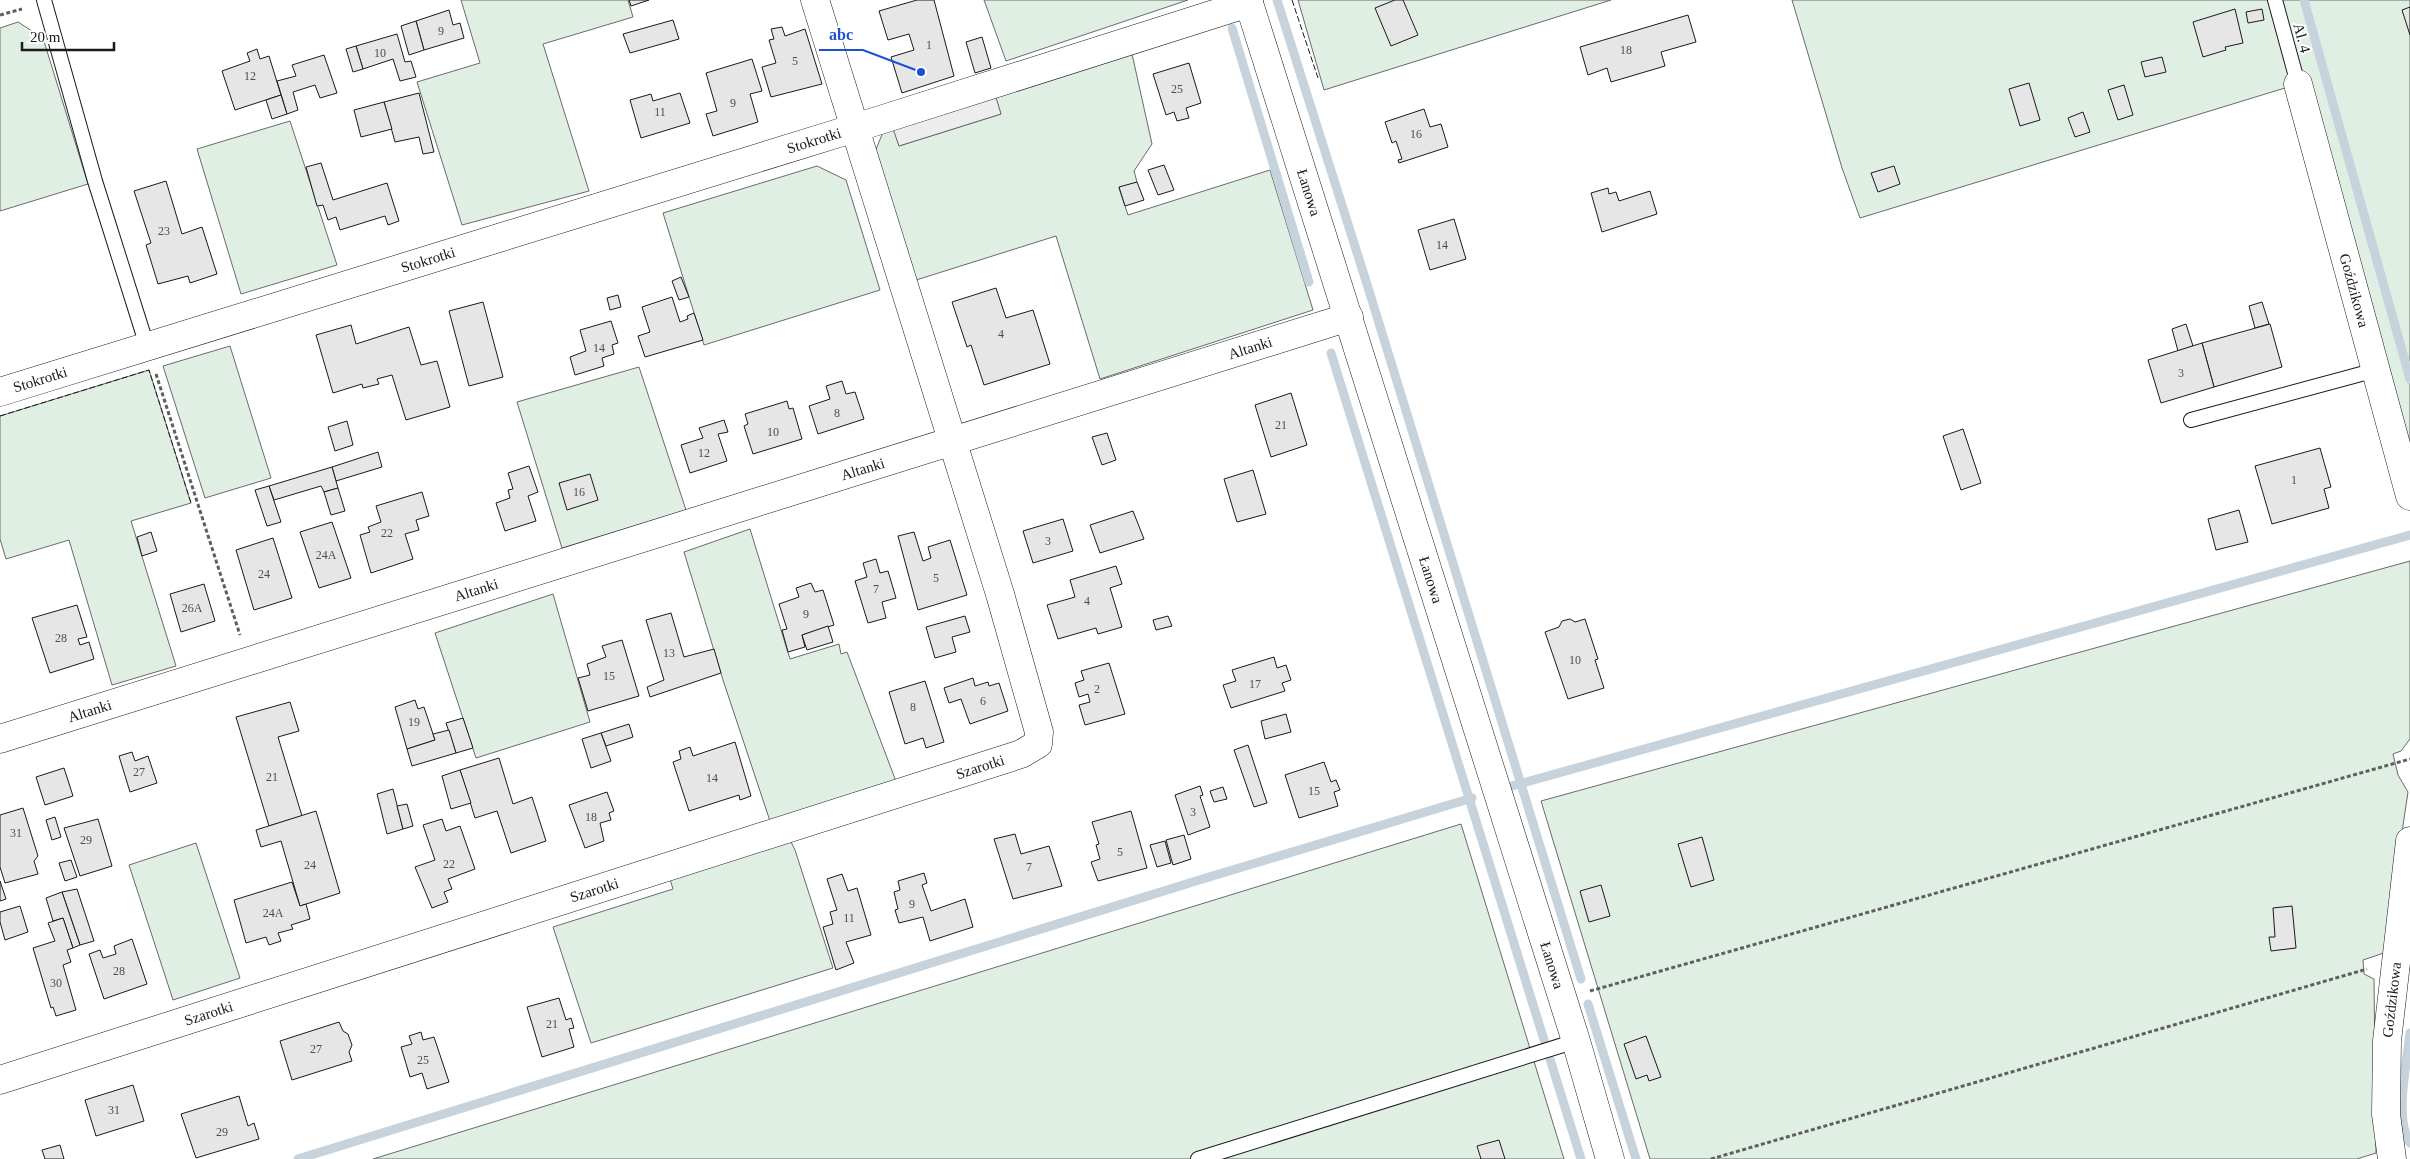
<svg xmlns="http://www.w3.org/2000/svg" width="2410" height="1159" viewBox="0 0 2410 1159" font-family="Georgia,serif">
  <style>
    .green { fill: #e0efe3; stroke: #6a6a6a }
    .parking { fill: #ededed; stroke: #6a6a6a }
    .lines { fill: none; stroke-linecap: round; stroke-linejoin: round }
    .stream { stroke: #c6d2dc; stroke-width: 9 }
    .building { fill: #e6e6e6; stroke: #1a1a1a }
    .lane-casing { stroke: #1a1a1a; stroke-width: 16 }
    .street-casing { stroke: #1a1a1a; stroke-width: 29 }
    .path { stroke: #5f5f5f; stroke-width: 3; stroke-dasharray: 4 2.5; stroke-linecap: butt }
    .lane { stroke: #fff; stroke-width: 14 }
    .street { stroke: #fff; stroke-width: 28 }
    .fence { stroke: #1a1a1a; stroke-width: 1; stroke-dasharray: 6 2.5; stroke-linecap: butt }
    .labels { text-anchor: middle; stroke-width: 4; stroke-linejoin: round; paint-order: stroke }
    .number-label { font-size: 12px; fill: #4d4d4d }
    .street-label { font-size: 15px; fill: #1a1a1a; stroke: #fff }
    .leader { fill: none; stroke: #1d4ed8; stroke-width: 2 }
    .callout-dot { fill: #1d4ed8; stroke: #fff; stroke-width: 2 }
    .callout-label { font-size: 16px; text-anchor: middle; font-weight: bold; fill: #1d4ed8; stroke: #fff; stroke-width: 4; stroke-linejoin: round; paint-order: stroke }
  </style>
  <rect width="100%" height="100%" fill="#fff"/>
  <g class="green">
    <path d="M461 0H628L633 17 543 44 589 191 462 225 417 82 480 63Z"/>
    <path d="M984 0H1188L1006 61Z"/>
    <path d="M1298 0H1611L1324 90Z"/>
    <path d="M1792 0H2410V496L2298 84 1860 218 1842 168Z"/>
    <path d="M18 22 43 38 88 184 0 211V28Z"/>
    <path d="M1132 54 1152 144 1134 171 1137 182 1119 188 1128 215 1270 170 1313 310 1100 379 1056 236 913 281 875 152 883 132 894 129 899 146 1001 114 995 96Z"/>
    <path d="M290 121 337 265 241 294 197 149Z"/>
    <path d="M817 166 846 180 880 290 704 345 663 213Z"/>
    <path d="M230 346 271 478 205 498 163 366Z"/>
    <path d="M639 367 686 510 562 548 517 402Z"/>
    <path d="M149 370 191 503 131 521 176 666 112 685 69 540 6 559 0 539V416Z"/>
    <path d="M750 529 790 659 839 644 841 654 847 652 897 784 771 824 723 680 684 552Z"/>
    <path d="M2410 561V739L2401 751 2393 754 2398 775 2408 792 2384 953 2363 960 2364 974 2374 979 2376 1153 2357 1159H1650L1541 801Z"/>
    <path d="M553 594 590 722 476 758 435 633Z"/>
    <path d="M1461 824 1564 1159H373Z"/>
    <path d="M789 838 795 850 833 968 591 1043 553 927 673 889 669 876Z"/>
    <path d="M196 843 240 978 173 1000 129 865Z"/>
  </g>
  <path class="parking" d="M995 94 1001 114 899 146 892 126Z"/>
  <g class="lines">
    <g class="stream">
      <path d="M1277 0 1366 281 1581 979"/>
      <path d="M2304 0 2410 379"/>
      <path d="M1232 28 1309 282"/>
      <path d="M1331 353 1544 1040"/>
      <path d="M1512 786 2410 535"/>
      <path d="M1588 1004 1636 1159"/>
      <path d="M2410 1033C2407 1063 2394 1118 2410 1143"/>
      <path d="M1550 1059 1581 1159"/>
      <path d="M298 1159 1209 877 1472 798"/>
    </g>
  </g>
  <g class="building">
    <path d="M629 0H649L631 6Z"/>
    <path d="M917 0H934L954 76 902 93 891 57 914 50 909 34 888 40 879 11Z"/>
    <path d="M1395 0H1403L1418 35 1391 46 1375 8Z"/>
    <path d="M2410 7V35L2402 10Z"/>
    <path d="M2235 9 2243 43 2225 47 2226 50 2203 57 2193 22Z"/>
    <path d="M2262 9 2264 20 2248 23 2246 12Z"/>
    <path d="M449 10 453 25 460 23 464 38 424 50 416 21Z"/>
    <path d="M1688 15 1696 42 1661 52 1665 66 1611 82 1607 68 1588 75 1580 47Z"/>
    <path d="M673 20 679 39 630 53 623 34Z"/>
    <path d="M416 21 424 50 409 55 401 26Z"/>
    <path d="M782 27 785 36 805 29 822 84 771 97 762 67 776 63 769 40 774 39 771 29Z"/>
    <path d="M397 34 405 62 411 61 416 77 400 81 393 59 363 69 356 46Z"/>
    <path d="M982 37 991 68 975 73 966 42Z"/>
    <path d="M356 46 363 69 353 72 346 49Z"/>
    <path d="M257 49 260 59 269 56 281 95 235 110 222 71 250 61 247 53Z"/>
    <path d="M324 55 337 93 320 98 315 85 293 92 298 110 287 114 277 81 296 76 292 65Z"/>
    <path d="M2162 57 2166 72 2145 77 2141 62Z"/>
    <path d="M752 59 762 91 750 94 758 122 713 136 706 114 717 111 706 73Z"/>
    <path d="M1189 63 1201 103 1186 108 1189 118 1177 121 1174 112 1166 115 1153 74Z"/>
    <path d="M2029 83 2040 120 2020 126 2009 89Z"/>
    <path d="M2124 85 2133 115 2118 120 2108 90Z"/>
    <path d="M419 93 434 152 423 154 419 137 395 142 384 102Z"/>
    <path d="M680 93 690 123 641 138 630 100 651 94 653 101Z"/>
    <path d="M281 95 287 114 272 119 266 100Z"/>
    <path d="M384 102 392 129 361 137 354 110Z"/>
    <path d="M1424 109 1430 127 1441 124 1448 147 1399 163 1398 160 1402 159 1396 141 1392 143 1385 122Z"/>
    <path d="M2083 112 2090 132 2075 137 2068 118Z"/>
    <path d="M321 163 333 200 387 183 399 221 388 225 385 216 340 230 336 217 328 220 323 205 317 206 306 167Z"/>
    <path d="M1164 165 1174 190 1158 195 1148 170Z"/>
    <path d="M1894 166 1900 184 1878 192 1871 173Z"/>
    <path d="M166 181 182 234 202 227 217 274 190 283 188 276 158 284 146 245 151 243 134 191Z"/>
    <path d="M1137 182 1144 200 1125 206 1119 187Z"/>
    <path d="M1608 188 1609 194 1616 192 1619 201 1650 191 1657 214 1602 232 1591 193Z"/>
    <path d="M1454 219 1466 259 1430 270 1418 230Z"/>
    <path d="M681 277 689 297 679 300 672 281Z"/>
    <path d="M996 288 1006 318 1033 310 1050 364 984 385 971 345 967 347 952 302Z"/>
    <path d="M618 295 621 307 610 310 607 298Z"/>
    <path d="M672 297 680 322 688 319 687 316 694 313 703 340 645 357 638 336 650 332 642 307Z"/>
    <path d="M483 302 503 377 469 386 449 311Z"/>
    <path d="M2262 302 2269 324 2255 328 2249 306Z"/>
    <path d="M611 321 618 343 612 345 614 354 602 358 604 366 575 375 570 357 586 351 580 330Z"/>
    <path d="M2186 324 2193 346 2178 351 2172 329Z"/>
    <path d="M2270 324 2282 367 2214 387 2202 343Z"/>
    <path d="M351 325 356 344 409 327 421 365 437 361 450 407 406 420 392 375 377 379 379 384 363 388 362 384 333 393 316 335Z"/>
    <path d="M2202 343 2214 387 2161 403 2148 360Z"/>
    <path d="M842 381 846 394 855 392 864 419 818 434 809 406 830 399 826 386Z"/>
    <path d="M1291 393 1307 445 1271 457 1255 405Z"/>
    <path d="M787 401 789 409 793 408 802 439 753 454 744 426 748 424 745 414Z"/>
    <path d="M724 420 728 432 718 434 727 461 690 473 681 445 703 438 699 428Z"/>
    <path d="M347 421 353 445 335 451 328 427Z"/>
    <path d="M1963 429 1981 483 1961 490 1943 436Z"/>
    <path d="M1107 433 1116 460 1102 465 1092 437Z"/>
    <path d="M2320 448 2331 487 2324 489 2329 508 2272 524 2255 466Z"/>
    <path d="M378 452 382 467 336 481 332 467Z"/>
    <path d="M529 466 538 492 528 496 536 521 505 531 496 503 510 498 508 490 513 489 508 473Z"/>
    <path d="M332 467 338 488 324 492 321 486 274 500 269 486Z"/>
    <path d="M1253 470 1266 514 1237 522 1224 479Z"/>
    <path d="M590 474 598 500 567 510 559 483Z"/>
    <path d="M269 486 281 522 267 526 255 490Z"/>
    <path d="M338 488 345 511 331 515 324 492Z"/>
    <path d="M422 492 429 516 416 520 419 530 405 534 413 559 371 573 360 535 370 532 368 527 381 522 376 506Z"/>
    <path d="M2239 510 2248 542 2216 550 2208 519Z"/>
    <path d="M1133 511 1144 539 1100 553 1090 525Z"/>
    <path d="M1063 519 1073 551 1033 563 1023 531Z"/>
    <path d="M332 522 351 578 319 588 300 532Z"/>
    <path d="M151 532 157 551 142 556 137 537Z"/>
    <path d="M914 532 923 561 931 558 928 547 950 540 967 595 918 610 898 536Z"/>
    <path d="M273 538 292 598 254 610 236 550Z"/>
    <path d="M876 559 880 573 888 571 896 598 882 602 886 618 868 623 855 581 867 577 863 563Z"/>
    <path d="M1116 566 1122 584 1110 588 1122 627 1098 634 1096 628 1058 639 1047 605 1075 597 1070 580Z"/>
    <path d="M811 583 815 592 823 590 834 625 802 635 805 647 788 652 782 630 787 629 779 604 799 597 796 588Z"/>
    <path d="M204 584 215 621 181 632 170 594Z"/>
    <path d="M77 605 87 637 78 639 80 645 89 642 94 659 50 673 32 618Z"/>
    <path d="M671 613 684 657 714 649 721 673 650 697 647 687 664 680 646 620Z"/>
    <path d="M965 616 970 632 952 637 956 652 935 658 926 627Z"/>
    <path d="M1168 616 1172 626 1156 630 1153 620Z"/>
    <path d="M1570 619 1575 622 1585 619 1598 659 1595 660 1604 688 1568 699 1545 632 1559 627 1562 621Z"/>
    <path d="M828 626 833 642 807 650 802 635Z"/>
    <path d="M622 640 639 696 588 711 578 678 590 675 587 664 606 657 602 646Z"/>
    <path d="M1274 657 1277 668 1286 665 1291 680 1282 683 1285 691 1231 708 1223 685 1236 681 1232 670Z"/>
    <path d="M1109 663 1125 714 1085 725 1079 705 1090 702 1088 694 1079 697 1075 683 1084 680 1081 671Z"/>
    <path d="M973 678 975 686 988 682 989 686 999 683 1008 711 970 724 961 699 949 703 944 688Z"/>
    <path d="M925 681 944 742 926 748 923 738 905 744 889 692Z"/>
    <path d="M415 700 418 709 424 707 435 740 407 749 395 707Z"/>
    <path d="M290 702 299 731 278 737 302 816 269 826 236 717Z"/>
    <path d="M1286 714 1291 732 1265 739 1261 721Z"/>
    <path d="M463 718 473 748 456 753 446 723Z"/>
    <path d="M629 724 633 737 606 746 601 733Z"/>
    <path d="M449 730 456 753 412 766 407 749 435 740 433 734Z"/>
    <path d="M601 733 611 761 591 768 582 739Z"/>
    <path d="M735 742 751 796 740 800 739 795 689 811 673 762 681 759 679 751 690 747 693 756Z"/>
    <path d="M1248 745 1267 803 1254 807 1234 750Z"/>
    <path d="M132 752 135 761 148 756 157 783 130 792 119 756Z"/>
    <path d="M499 758 513 804 532 797 546 841 511 853 497 811 475 818 460 770Z"/>
    <path d="M1324 762 1331 782 1336 780 1340 790 1334 792 1338 806 1299 818 1285 775Z"/>
    <path d="M64 768 73 796 45 805 36 777Z"/>
    <path d="M460 770 471 803 451 809 442 776Z"/>
    <path d="M1200 786 1203 795 1200 796 1210 827 1188 835 1175 795Z"/>
    <path d="M1223 787 1227 799 1214 802 1210 791Z"/>
    <path d="M393 789 403 829 387 834 377 794Z"/>
    <path d="M607 792 614 811 609 813 611 820 600 823 604 841 585 848 569 805Z"/>
    <path d="M407 804 413 826 403 829 397 806Z"/>
    <path d="M23 808 38 856 34 861 38 874 5 883 0 867V815Z"/>
    <path d="M316 811 340 893 300 906 281 841 261 847 256 830Z"/>
    <path d="M1131 811 1147 868 1098 881 1091 862 1100 859 1096 845 1099 844 1092 822Z"/>
    <path d="M55 817 61 837 52 840 46 820Z"/>
    <path d="M98 819 112 866 80 876 64 828Z"/>
    <path d="M442 819 446 831 460 826 475 869 448 879 452 889 444 892 448 902 432 908 415 867 435 860 423 825Z"/>
    <path d="M1015 834 1021 854 1049 846 1062 886 1013 899 994 839Z"/>
    <path d="M1184 835 1191 859 1173 865 1166 840Z"/>
    <path d="M1702 837 1714 880 1691 887 1678 844Z"/>
    <path d="M1165 841 1171 863 1157 867 1150 845Z"/>
    <path d="M71 860 77 877 65 881 59 863Z"/>
    <path d="M924 873 927 883 922 885 931 911 965 899 973 927 930 941 923 917 899 923 895 910 898 909 894 892 900 890 898 881Z"/>
    <path d="M842 874 848 891 857 888 871 935 846 942 854 963 836 970 823 927 833 924 830 912 837 910 827 879Z"/>
    <path d="M0 881 6 899 0 901Z"/>
    <path d="M292 882 300 906 306 904 310 919 291 925 293 929 278 933 281 941 269 945 266 937 246 943 234 900Z"/>
    <path d="M1601 885 1610 916 1589 922 1580 891Z"/>
    <path d="M77 889 94 941 80 945 62 892Z"/>
    <path d="M62 892 80 945 73 948 63 918 53 921 46 898Z"/>
    <path d="M20 906 28 932 5 940 0 922V912Z"/>
    <path d="M2292 906 2296 948 2271 951 2269 937H2275L2273 908Z"/>
    <path d="M63 918 73 948 67 950 71 962 63 965 76 1010 56 1016 53 1007 51 1008 33 948 55 941 48 923Z"/>
    <path d="M132 939 147 984 104 999 89 954 100 950 103 958 116 954 114 946Z"/>
    <path d="M559 998 566 1020 571 1018 574 1028 569 1029 574 1047 542 1057 527 1007Z"/>
    <path d="M339 1022 343 1031 348 1034 352 1045 349 1052 352 1061 292 1080 280 1041Z"/>
    <path d="M421 1032 423 1040 434 1037 449 1082 427 1089 422 1073 410 1077 401 1047 412 1044 409 1036Z"/>
    <path d="M1646 1036 1661 1077 1649 1081 1647 1075 1636 1079 1624 1044Z"/>
    <path d="M133 1085 144 1121 96 1136 85 1100Z"/>
    <path d="M239 1096 248 1126 254 1123 259 1139 196 1158 181 1114Z"/>
    <path d="M1499 1140 1505 1159H1481L1477 1146Z"/>
    <path d="M60 1145 64 1159H45L42 1150Z"/>
  </g>
  <g class="lines">
    <g class="lane-casing">
      <g id="lane">
        <path d="M44 0 95 181 147 346"/>
        <path d="M2275 0 2298 84"/>
        <path d="M2191 420 2376 370"/>
        <path d="M1198 1159 1576 1041"/>
      </g>
    </g>
    <g class="street-casing">
      <g id="street">
        <path id="s1" d="M1248 0 1576 1041 1610 1159"/>
        <path id="s2" d="M2298 84 2410 496"/>
        <path id="s3" d="M0 392 855 128 1249 3"/>
        <path id="s4" d="M0 739 1349 317"/>
        <path id="s5" d="M0 1080 1021 754 1038 744 1039 732 1000 594 815 0"/>
        <path id="s6" d="M2392 1159 2386 1114 2387 1041 2410 841"/>
      </g>
    </g>
    <g class="path">
      <path d="M0 15 22 9"/>
      <path d="M156 374 240 635"/>
      <path d="M1590 991 2410 759"/>
      <path d="M1711 1159 2367 969"/>
    </g>
    <use href="#lane" class="lane"/>
    <use href="#street" class="street"/>
    <g class="fence">
      <path d="M1292 0 1318 78"/>
      <path d="M0 416 149 370 191 503"/>
    </g>
  </g>
  <g class="labels">
    <g class="number-label">
      <text x="441" y="35">9</text>
      <text x="929" y="49">1</text>
      <text x="1626" y="54">18</text>
      <text x="380" y="57">10</text>
      <text x="795" y="65">5</text>
      <text x="250" y="80">12</text>
      <text x="1177" y="93">25</text>
      <text x="733" y="107">9</text>
      <text x="660" y="116">11</text>
      <text x="1416" y="138">16</text>
      <text x="164" y="235">23</text>
      <text x="1442" y="249">14</text>
      <text x="1001" y="338">4</text>
      <text x="599" y="352">14</text>
      <text x="2181" y="377">3</text>
      <text x="837" y="417">8</text>
      <text x="1281" y="429">21</text>
      <text x="773" y="436">10</text>
      <text x="704" y="457">12</text>
      <text x="2294" y="484">1</text>
      <text x="579" y="496">16</text>
      <text x="387" y="537">22</text>
      <text x="1048" y="545">3</text>
      <text x="326" y="559">24A</text>
      <text x="264" y="578">24</text>
      <text x="936" y="582">5</text>
      <text x="876" y="593">7</text>
      <text x="1087" y="605">4</text>
      <text x="192" y="612">26A</text>
      <text x="806" y="618">9</text>
      <text x="61" y="642">28</text>
      <text x="669" y="657">13</text>
      <text x="1575" y="664">10</text>
      <text x="609" y="680">15</text>
      <text x="1255" y="688">17</text>
      <text x="1097" y="693">2</text>
      <text x="983" y="705">6</text>
      <text x="913" y="711">8</text>
      <text x="414" y="726">19</text>
      <text x="139" y="776">27</text>
      <text x="272" y="781">21</text>
      <text x="712" y="782">14</text>
      <text x="1314" y="795">15</text>
      <text x="1193" y="816">3</text>
      <text x="591" y="821">18</text>
      <text x="16" y="837">31</text>
      <text x="86" y="844">29</text>
      <text x="1120" y="856">5</text>
      <text x="449" y="868">22</text>
      <text x="310" y="869">24</text>
      <text x="1029" y="871">7</text>
      <text x="912" y="908">9</text>
      <text x="273" y="917">24A</text>
      <text x="849" y="922">11</text>
      <text x="119" y="975">28</text>
      <text x="56" y="987">30</text>
      <text x="552" y="1028">21</text>
      <text x="316" y="1053">27</text>
      <text x="423" y="1064">25</text>
      <text x="114" y="1114">31</text>
      <text x="222" y="1136">29</text>
    </g>
    <g class="street-label">
      <text transform="translate(2302 38) rotate(75)" y="5">Al. 4</text>
      <text dy="5" stroke="none"><textPath href="#s3" startOffset="852">Stokrotki</textPath></text>
      <text dy="5" stroke="none"><textPath href="#s1" startOffset="202">Łanowa</textPath></text>
      <text dy="5" stroke="none"><textPath href="#s3" startOffset="448">Stokrotki</textPath></text>
      <text dy="5" stroke="none"><textPath href="#s2" startOffset="214">Goździkowa</textPath></text>
      <text dy="5" stroke="none"><textPath href="#s4" startOffset="1310">Altanki</textPath></text>
      <text dy="5" stroke="none"><textPath href="#s3" startOffset="42">Stokrotki</textPath></text>
      <text dy="5" stroke="none"><textPath href="#s4" startOffset="904">Altanki</textPath></text>
      <text dy="5" stroke="none"><textPath href="#s1" startOffset="608">Łanowa</textPath></text>
      <text dy="5" stroke="none"><textPath href="#s4" startOffset="499">Altanki</textPath></text>
      <text dy="5" stroke="none"><textPath href="#s4" startOffset="94">Altanki</textPath></text>
      <text dy="5" stroke="none"><textPath href="#s5" startOffset="1029">Szarotki</textPath></text>
      <text dy="5" stroke="none"><textPath href="#s5" startOffset="624">Szarotki</textPath></text>
      <text dy="5" stroke="none"><textPath href="#s1" startOffset="1012">Łanowa</textPath></text>
      <text dy="5" stroke="none"><textPath href="#s6" startOffset="160">Goździkowa</textPath></text>
      <text dy="5" stroke="none"><textPath href="#s5" startOffset="219">Szarotki</textPath></text>
    </g>
  </g>
  <path class="leader" d="M921 72L863 50H819"/>
  <circle class="callout-dot" cx="921" cy="72" r="5"/>
  <g class="callout-label">
    <text x="841" y="40">abc</text>
  </g>
  <path d="M22 42v8h92v-8" fill="none" stroke="#1a1a1a" stroke-width="2.5"/>
  <text x="30" y="42" font-size="15" fill="#1a1a1a" stroke="#ffffff" stroke-width="4" paint-order="stroke">20 m</text>
</svg>
